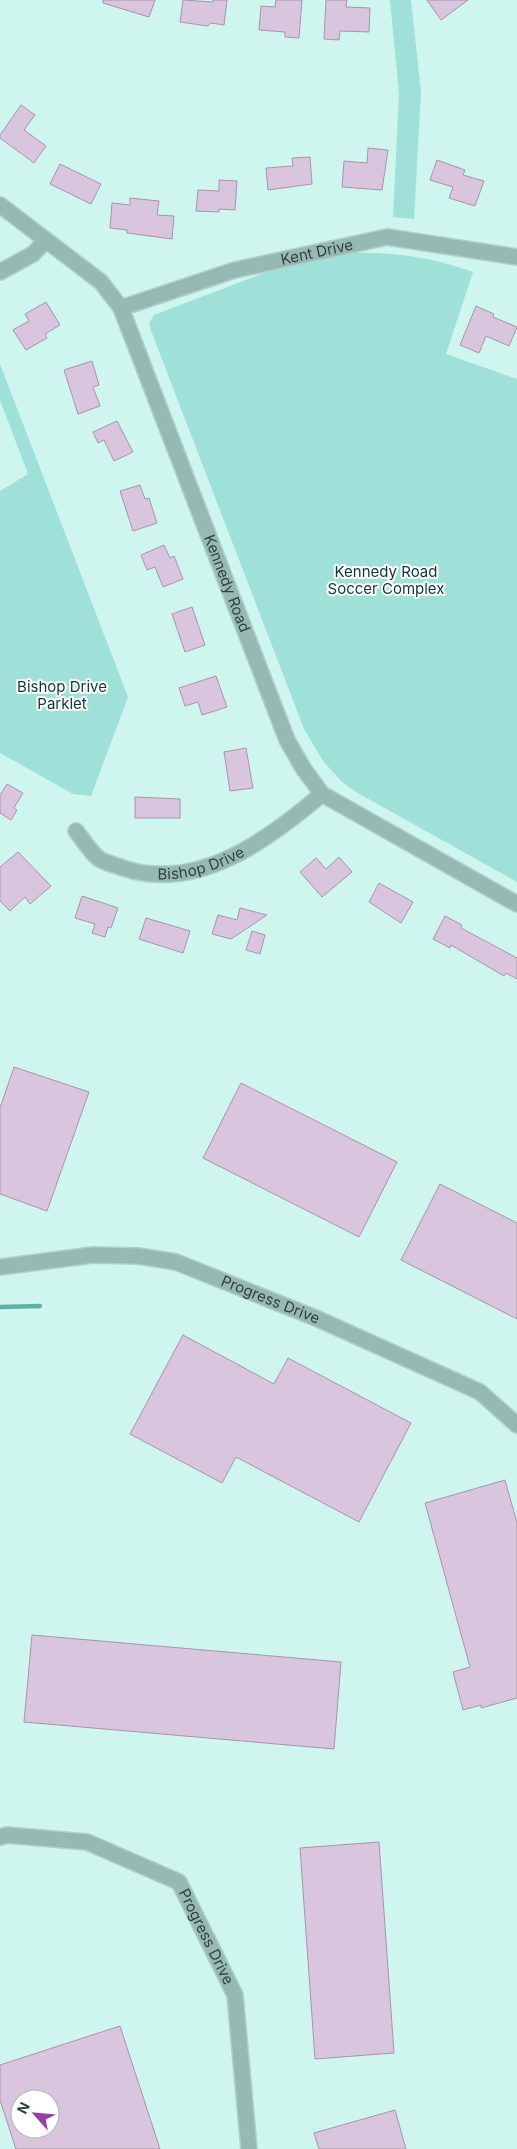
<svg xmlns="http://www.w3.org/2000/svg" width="517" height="2149" viewBox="0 0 517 2149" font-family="Inter,sans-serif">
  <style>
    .green { fill: #9fe1d8 }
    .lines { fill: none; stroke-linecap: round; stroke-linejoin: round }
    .stream { stroke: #5eb1a6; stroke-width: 4.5 }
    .building { fill: #dac5de; stroke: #a894ab; fill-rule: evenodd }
    .street-casing { stroke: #afd1cc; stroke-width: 18 }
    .street { stroke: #97b9b4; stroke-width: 15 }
    .labels { text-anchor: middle; stroke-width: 4; stroke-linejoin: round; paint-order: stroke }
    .street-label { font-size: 15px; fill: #31403e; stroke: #fff }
    .park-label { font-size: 15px; fill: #0f3733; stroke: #fff }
  </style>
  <rect width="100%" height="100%" fill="#cff5ef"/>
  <g class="green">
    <path d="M390 0H411L421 92 414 219 393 217 399 94Z"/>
    <path d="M346 253C390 251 431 257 473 272L446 354 517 379V882L356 792 342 782 323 761 304 729 150 328 149 323 154 315 269 271 287 265Z"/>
    <path d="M0 364 128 697 91 796 73 794 0 753V491L28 474 0 400Z"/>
  </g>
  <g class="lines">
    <path class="stream" d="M0 1307 40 1306"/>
  </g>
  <g class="building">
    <path d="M103 0H155L149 17 103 3Z"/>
    <path d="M183 0 213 2V0H227L224 25 211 23 208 26 180 22Z"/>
    <path d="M276 0H302L299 38 285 37V32L259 30 261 6 275 7Z"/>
    <path d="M326 0H347L346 7 370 8 369 32 340 31 339 40 324 39Z"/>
    <path d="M427 0H468L441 20Z"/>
    <path d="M21 105 35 115 24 130 46 146 34 163 0 138V135Z"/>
    <path d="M368 148 388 150 382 190 342 187 344 161 367 163Z"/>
    <path d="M310 157 312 184 268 190 266 168 293 166 292 158Z"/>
    <path d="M437 160 465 170 463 175 484 181 475 206 449 198 453 187 430 180Z"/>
    <path d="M60 164 101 184 91 204 50 184Z"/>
    <path d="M219 180 237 181 235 210 219 209V212L196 211 198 190 219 191Z"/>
    <path d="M130 198 159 201 157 215 174 216 172 239 127 233V230L110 228 112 203 130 205Z"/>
    <path d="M46 302 60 325 45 334 47 338 26 350 13 330 29 321 25 314Z"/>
    <path d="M476 306 494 314 493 317 517 327 509 346 486 336 479 353 460 345Z"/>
    <path d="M92 361 99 385 93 387 100 406 78 414 64 370Z"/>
    <path d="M117 421 133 452 114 461 104 440 98 443 93 432Z"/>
    <path d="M140 485 145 499 149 498 157 523 133 531 120 491Z"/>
    <path d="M164 545 170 558 174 556 183 579 163 587 155 567 147 570 141 555Z"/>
    <path d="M192 607 205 645 185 652 172 614Z"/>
    <path d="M216 676 227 707 202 715 198 702 185 706 179 688Z"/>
    <path d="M246 748 253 788 230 791 224 752Z"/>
    <path d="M7 784 23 793 14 808 17 810 11 820 0 813V795Z"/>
    <path d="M135 797 180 799V818H135Z"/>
    <path d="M18 852 51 886 30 904 25 897 10 911 0 901V867Z"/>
    <path d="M339 857 352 872 322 897 300 872 316 858 326 869Z"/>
    <path d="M379 883 413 902 401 923 369 902Z"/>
    <path d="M82 896 118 908 111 928 108 927 105 937 92 933 95 924 75 918Z"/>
    <path d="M240 908 267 915 231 939 212 934 218 915 237 920Z"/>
    <path d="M445 916 462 925 461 928 517 958V979L506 973 504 976 451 945 450 948 433 939Z"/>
    <path d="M146 918 190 931 183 953 139 939Z"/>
    <path d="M252 931 265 935 260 954 246 950Z"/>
    <path d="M14 1067 89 1092 47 1211 0 1194V1108Z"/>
    <path d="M241 1083 397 1162 359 1237 203 1158Z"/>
    <path d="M440 1184 517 1223V1319L401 1260Z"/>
    <path d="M183 1335 274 1384 288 1358 411 1423 359 1522 236 1457 222 1483 130 1434Z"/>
    <path d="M505 1480 517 1523V1698L481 1708V1705L463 1710 453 1672 470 1667 425 1503Z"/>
    <path d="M32 1635 341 1662 334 1749 24 1722Z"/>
    <path d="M379 1842 394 2053 315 2059 300 1848Z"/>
    <path d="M120 2026 160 2149H16L0 2100V2065ZM20 2099H50V2129H20Z"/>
    <path d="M395 2110 406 2149H319L314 2133Z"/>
  </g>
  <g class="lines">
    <g class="street-casing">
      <g id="street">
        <path id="s1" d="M0 205 101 282 121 308 287 740 303 768 322 794 517 904"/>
        <path d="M0 272 33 254 46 240"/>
        <path id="s2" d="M121 308 235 270 387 237 517 257"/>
        <path id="s3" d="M76 831C83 840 90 851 98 858 104 863 116 865 123 868 197 893 268 840 322 794"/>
        <path id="s4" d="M0 1267 93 1255 138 1256 176 1262 318 1319 480 1392 517 1425"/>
        <path id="s5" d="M0 1837 7 1835 87 1842 179 1882 235 1995 249 2149"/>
      </g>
    </g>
    <use href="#street" class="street"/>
  </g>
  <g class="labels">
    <g class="street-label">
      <text dy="5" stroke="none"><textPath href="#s2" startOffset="204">Kent Drive</textPath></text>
      <text dy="5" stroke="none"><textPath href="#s1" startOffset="455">Kennedy Road</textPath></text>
      <text dy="5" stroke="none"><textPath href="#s3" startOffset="142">Bishop Drive</textPath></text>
      <text dy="5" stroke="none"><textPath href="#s4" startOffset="279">Progress Drive</textPath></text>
      <text dy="5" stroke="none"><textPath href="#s5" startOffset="249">Progress Drive</textPath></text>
    </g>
    <g class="park-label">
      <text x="386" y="577">Kennedy Road<tspan x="386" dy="17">Soccer Complex</tspan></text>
      <text x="62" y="692">Bishop Drive<tspan x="62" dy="17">Parklet</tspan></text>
    </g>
  </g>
  <g transform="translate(35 2114) rotate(297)"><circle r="24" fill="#ffffff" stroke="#adb3b2"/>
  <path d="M0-4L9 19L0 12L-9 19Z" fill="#993ea8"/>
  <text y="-8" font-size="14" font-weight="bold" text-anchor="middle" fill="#31403e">N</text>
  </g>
</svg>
